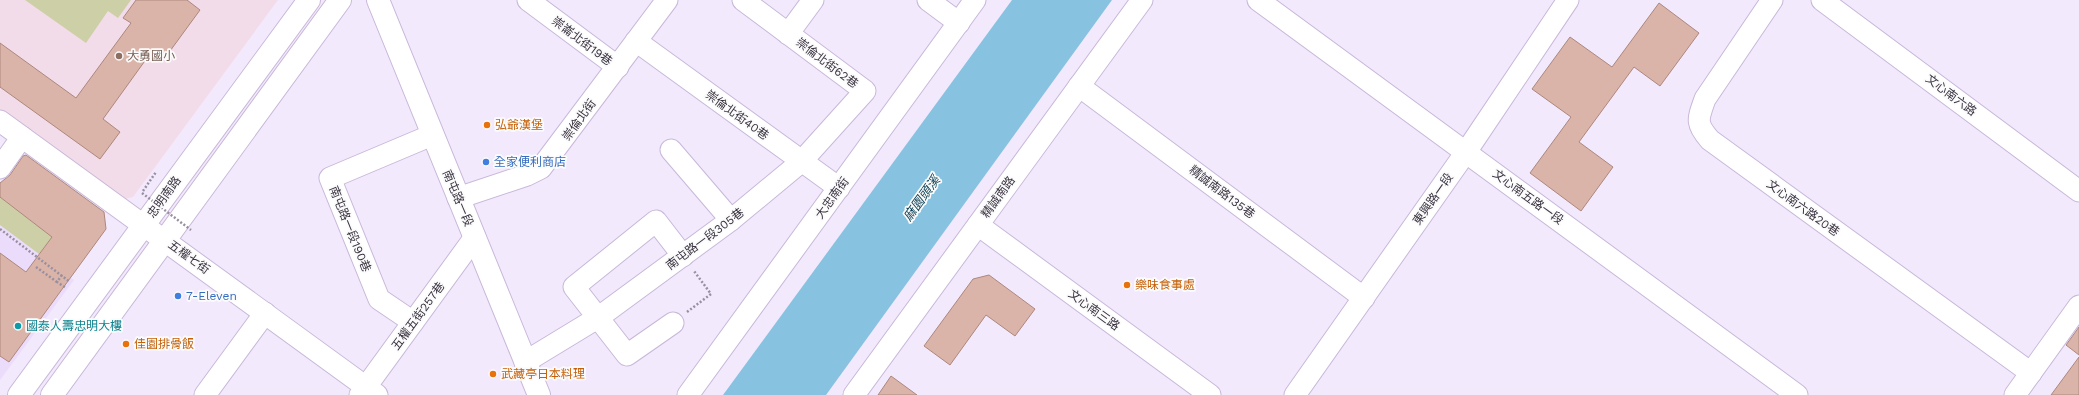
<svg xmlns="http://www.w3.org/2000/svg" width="2079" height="395" viewBox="0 0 2079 395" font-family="'Work Sans','Noto Sans TC',sans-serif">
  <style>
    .built { fill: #ecdcfc }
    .education { fill: #f3dce9 }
    .green { fill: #cdd0a6 }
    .water { fill: #87c2e0 }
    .building { fill: #dbb4a9; stroke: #ad877e }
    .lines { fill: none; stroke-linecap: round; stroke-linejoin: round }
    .minor-casing { stroke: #c9b8d9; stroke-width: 23 }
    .major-casing { stroke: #c9b8d9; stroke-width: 24 }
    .path { stroke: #988fa0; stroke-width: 2.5; stroke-dasharray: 2 2; stroke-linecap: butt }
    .minor { stroke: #fff; stroke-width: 21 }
    .major { stroke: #fff; stroke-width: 22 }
    .path-bridge { stroke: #988fa0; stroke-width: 2.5; stroke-dasharray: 2 2; stroke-linecap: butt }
    .education-dot { fill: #8d6e63; stroke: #fbfbfb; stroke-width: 1.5 }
    .food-dot { fill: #e8710a; stroke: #fbfbfb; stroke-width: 1.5 }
    .shop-dot { fill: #3f7fe0; stroke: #fbfbfb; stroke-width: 1.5 }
    .culture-dot { fill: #0f9aa8; stroke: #fbfbfb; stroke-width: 1.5 }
    .labels { text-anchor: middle; stroke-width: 3.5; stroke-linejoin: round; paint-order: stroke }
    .street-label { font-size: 12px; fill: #3a3340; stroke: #fbfbfb }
    .education-label { font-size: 12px; fill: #785e54; stroke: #fbfbfb; text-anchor: start }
    .food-label { font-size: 12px; fill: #c56008; stroke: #fbfbfb; text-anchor: start }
    .shop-label { font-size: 12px; fill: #366cbe; stroke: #fbfbfb; text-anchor: start }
    .culture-label { font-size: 12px; fill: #0d838f; stroke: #fbfbfb; text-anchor: start }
    .water-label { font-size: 13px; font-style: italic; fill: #093d52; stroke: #fbfbfb }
  </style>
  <rect width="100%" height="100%" fill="#f3e9fd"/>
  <path class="built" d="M0 197 42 229 56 232 39 254 74 280 0 380Z"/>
  <path class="education" d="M0 0H278L133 197 121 200 0 111Z"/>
  <g class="green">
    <path d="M25 0H131L118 18 108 11 86 43Z"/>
    <path d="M0 197 42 229 58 230 39 254 0 225Z"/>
  </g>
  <path class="water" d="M1012 0H1112L826 395H723Z"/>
  <g class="building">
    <path d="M136 0H187L200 10 162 62 152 55 149 59 147 58 103 119 120 132 100 159 0 87V43L76 98 131 23 123 18Z"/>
    <path d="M1659 3 1699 33 1660 86 1634 67 1579 142 1613 167 1581 211 1530 173 1571 117 1532 89 1570 37 1612 67Z"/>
    <path d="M26 155 104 212 106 229 9 362 0 356V253L26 272 52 237 0 197V183L10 175 23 156Z"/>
    <path d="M989 275 1035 309 1015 336 986 315 950 365 924 346 973 279Z"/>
    <path d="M2079 327V355L2066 345Z"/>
    <path d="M2079 357V395H2051Z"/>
    <path d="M891 376 917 395H878Z"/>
  </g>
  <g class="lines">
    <g class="minor-casing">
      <g id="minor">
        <path d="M528 0 618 67"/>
        <path d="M928 0 959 23"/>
        <path d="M1258 0 1797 395"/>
        <path d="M1772 0 1705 99C1698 119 1695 123 1710 140L2031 373"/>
        <path d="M1822 0 2079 191"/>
        <path d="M788 34 813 0"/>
        <path d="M636 41 839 188"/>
        <path d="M1079 86 1364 298"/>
        <path d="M0 121 377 395"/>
        <path d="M671 150 731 220"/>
        <path d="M0 168 22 137"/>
        <path d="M458 198 527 175 541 168 667 0"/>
        <path d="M978 225 1210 395"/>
        <path d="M413 322 379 299 330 178 432 135"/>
        <path d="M673 323 627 355 574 287 656 221 683 256"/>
        <path d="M525 362 599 317 731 220 801 162 865 91 743 0"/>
        <path d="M205 395 265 313"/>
        <path d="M360 395 475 237"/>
        <path d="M688 395 975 0"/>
        <path d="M854 395 1142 0"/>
        <path d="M1295 395 1466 152 1568 0"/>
        <path d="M2015 395 2079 306"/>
      </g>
    </g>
    <g class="major-casing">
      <g id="major">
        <path d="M378 0 539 395"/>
        <path d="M19 395 309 0"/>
        <path d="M52 395 340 0"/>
      </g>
    </g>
    <g class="path">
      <path d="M143 191 156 172"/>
      <path d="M0 229 70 282"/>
      <path d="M36 267 57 282"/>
      <path d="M62 275 57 282 66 288"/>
      <path d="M687 312 711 294 694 271"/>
    </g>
    <use href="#minor" class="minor"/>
    <use href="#major" class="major"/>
    <path class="path-bridge" d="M142 193 191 230"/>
  </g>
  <circle class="education-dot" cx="119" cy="56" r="4"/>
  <g class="food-dot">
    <circle cx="487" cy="125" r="4"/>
    <circle cx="1127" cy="285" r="4"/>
    <circle cx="126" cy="344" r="4"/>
    <circle cx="493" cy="374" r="4"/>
  </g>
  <g class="shop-dot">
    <circle cx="486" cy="162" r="4"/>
    <circle cx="178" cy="296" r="4"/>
  </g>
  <circle class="culture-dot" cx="18" cy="326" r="4"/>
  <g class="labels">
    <g class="street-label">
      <text transform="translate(582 41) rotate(37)" y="4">崇崙北街19巷</text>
      <text transform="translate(827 63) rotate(37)" y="4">崇倫北街62巷</text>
      <text transform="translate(1951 95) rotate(37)" y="4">文心南六路</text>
      <text transform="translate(737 115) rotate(36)" y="4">崇倫北街40巷</text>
      <text transform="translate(579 120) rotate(-54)" y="4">崇倫北街</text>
      <text transform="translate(1222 192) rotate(37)" y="4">精誠南路135巷</text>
      <text transform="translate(164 197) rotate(-54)" y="4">忠明南路</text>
      <text transform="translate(998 197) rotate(-54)" y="4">精誠南路</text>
      <text transform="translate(1528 197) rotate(36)" y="4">文心南五路一段</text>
      <text transform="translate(458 198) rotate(67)" y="4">南屯路一段</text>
      <text transform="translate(832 198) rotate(-54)" y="4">大忠南街</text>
      <text transform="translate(1433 199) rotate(-55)" y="4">東興路一段</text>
      <text transform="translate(1803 208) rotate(36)" y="4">文心南六路20巷</text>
      <text transform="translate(350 229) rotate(68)" y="4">南屯路一段190巷</text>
      <text transform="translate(705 239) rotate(-37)" y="4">南屯路一段305巷</text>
      <text transform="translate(189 257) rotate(36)" y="4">五權七街</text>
      <text transform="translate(1094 310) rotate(36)" y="4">文心南三路</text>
      <text transform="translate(418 316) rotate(-54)" y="4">五權五街257巷</text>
    </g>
    <g class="education-label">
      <text x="127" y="60">大勇國小</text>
    </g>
    <g class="food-label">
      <text x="495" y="129">弘爺漢堡</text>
      <text x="1135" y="289">樂味食事處</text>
      <text x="134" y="348">佳園排骨飯</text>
      <text x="501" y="378">武藏亭日本料理</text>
    </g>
    <g class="shop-label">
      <text x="494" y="166">全家便利商店</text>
      <text x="186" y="300">7-Eleven</text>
    </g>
    <g class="culture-label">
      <text x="26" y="330">國泰人壽忠明大樓</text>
    </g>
    <g class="water-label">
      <text transform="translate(921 198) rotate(-54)" y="5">麻園頭溪</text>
    </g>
  </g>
</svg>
